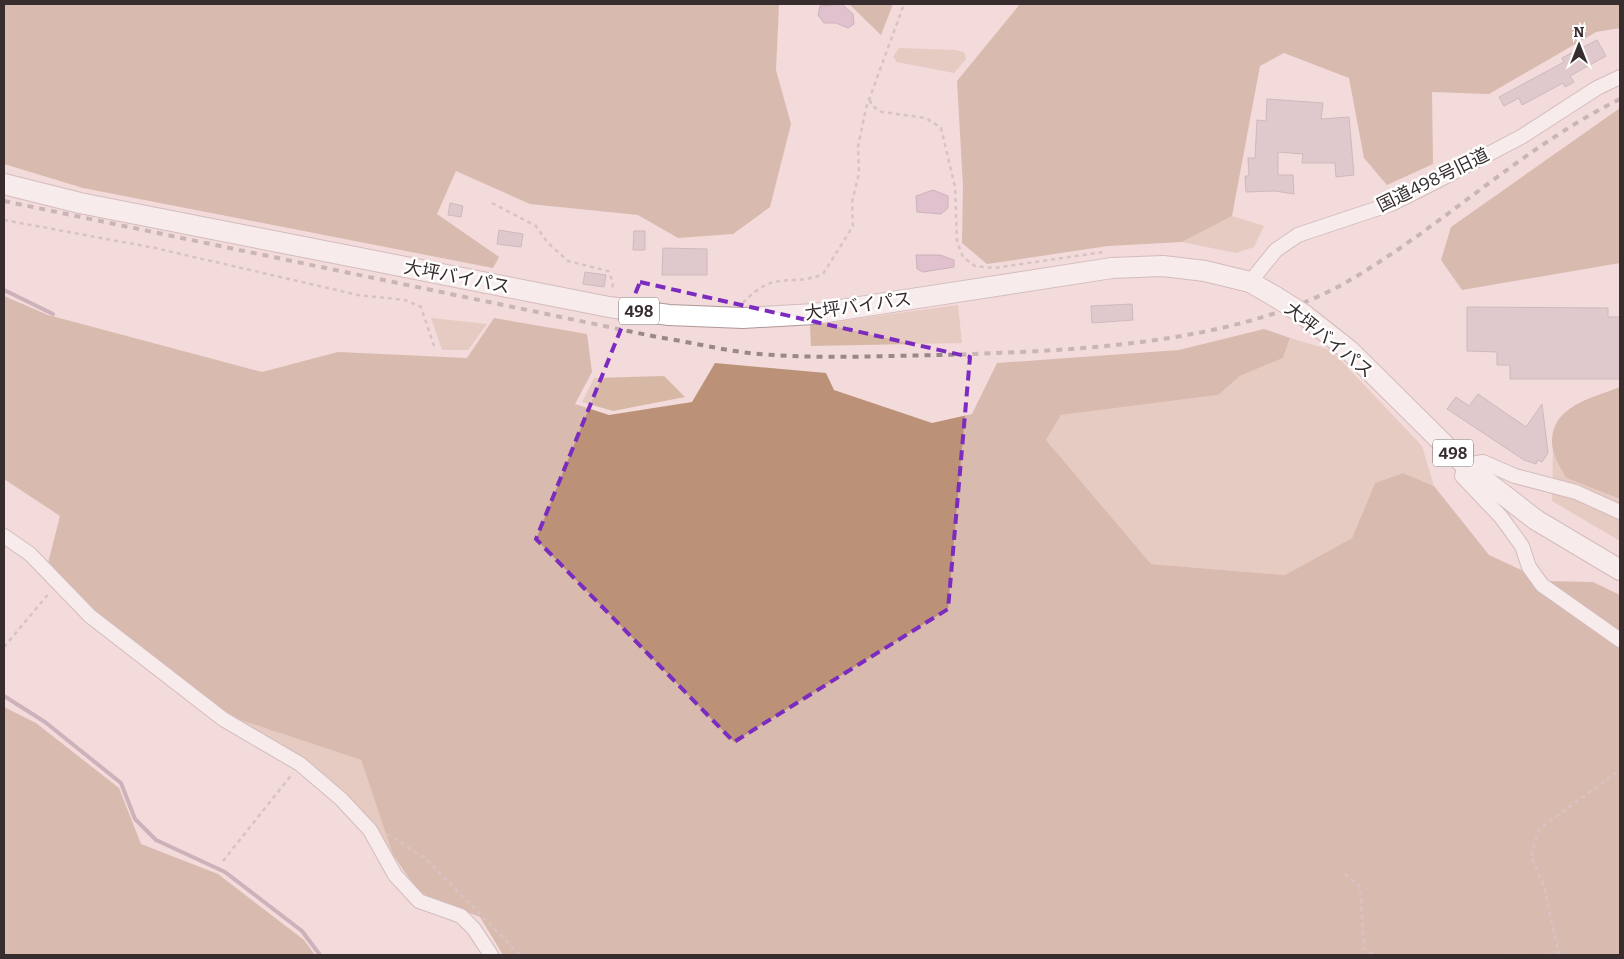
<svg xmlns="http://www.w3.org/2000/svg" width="1624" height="959" viewBox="0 0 1624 959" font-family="Bitter,'Noto Sans JP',serif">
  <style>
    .green { fill: #d6b8a5 }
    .forest { fill: #bb9278 }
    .water { fill: #cca3bf; stroke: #9f8094 }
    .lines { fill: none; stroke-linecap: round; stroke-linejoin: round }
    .stream { stroke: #9f8094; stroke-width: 4 }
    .building { fill: #cbb4bb; stroke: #a58f96 }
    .minor-casing { stroke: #ae9798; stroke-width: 16 }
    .highway-casing { stroke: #ae9798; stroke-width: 22 }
    .path { stroke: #b9a5a6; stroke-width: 2.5; stroke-dasharray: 4 4; stroke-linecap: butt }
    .minor { stroke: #fff; stroke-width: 14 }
    .highway { stroke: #fff; stroke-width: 20 }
    .rail { stroke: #9a8889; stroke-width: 4; stroke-dasharray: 6 6; stroke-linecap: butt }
    .highway-bridge-casing { stroke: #ae9798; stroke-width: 22; stroke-linecap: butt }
    .highway-bridge { stroke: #fff; stroke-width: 20 }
    .marked { fill: none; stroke: #7b2cbf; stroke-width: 4; stroke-dasharray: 10 6; stroke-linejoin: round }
    .labels { text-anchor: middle; stroke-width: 5; stroke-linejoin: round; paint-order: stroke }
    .shield { fill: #fff; stroke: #736c6d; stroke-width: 1 }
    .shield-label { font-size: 16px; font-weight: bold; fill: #372d2e }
    .street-label { font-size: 18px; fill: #372d2e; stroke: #fff }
  </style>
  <rect width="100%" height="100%" fill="#f3dadb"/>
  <g class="green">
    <path d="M899 48 955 50 964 52 966 59 954 73 897 62 893 57Z"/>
    <path d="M1232 216 1264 226 1254 247 1236 253 1182 242Z"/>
    <path d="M958 305 962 343 811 346 810 325Z"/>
    <path d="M431 318 487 324 468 350H442Z"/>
    <path d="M1290 338 1331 350 1422 446 1434 486 1403 473 1375 483 1352 538 1285 575 1151 564 1046 440 1061 415 1218 395 1240 376 1283 358Z"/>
    <path d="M664 376 685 397 613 411 582 402 594 378Z"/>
    <path d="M1553 450 1566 478 1620 499V541L1552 501Z"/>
    <path d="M225 715 361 760 393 855 348 795 300 757Z"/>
  </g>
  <g class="forest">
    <path d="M4 4H779L776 70 791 124 770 207 733 234 678 238 638 215 530 204 456 171 437 214 499 257 493 268 83 188 4 164Z"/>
    <path d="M849 4H893L881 35Z"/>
    <path d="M1020 4H1620V28L1596 32 1489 94 1432 92 1433 164 1387 185 1364 158 1349 78 1284 53 1260 66 1232 216 1182 242 1108 246 987 264 962 243 963 186 957 81Z"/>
    <path d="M1620 108V263L1462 290 1441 260 1451 227Z"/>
    <path d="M4 296 48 315 262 372 338 352 467 358 494 318 587 334 592 372 575 404 609 415 692 402 715 363 826 373 834 390 932 423 972 414 997 363 1179 350 1264 329 1290 338 1283 358 1240 376 1218 395 1061 415 1046 440 1151 564 1285 575 1352 538 1375 483 1403 473 1434 486 1489 555 1545 581 1593 582 1620 595V955H503L480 917 420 894 393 855 361 760 225 715 95 613 48 563 60 516 4 479Z"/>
    <path d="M1620 387V499L1566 478C1562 470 1555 459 1553 450 1546 407 1590 399 1620 387Z"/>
    <path d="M4 707 36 723 119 788 141 844 218 874 304 940 315 955H4Z"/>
  </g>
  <g class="water">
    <path d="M842 4 853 14 854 24 848 28 836 23H824L818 15 820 6Z"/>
    <path d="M933 190 948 196V208L941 214 917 212 916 196Z"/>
    <path d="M916 255H940L954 260V267L923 272 917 269Z"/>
  </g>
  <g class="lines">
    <g class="stream">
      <path d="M4 290 53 314"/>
      <path d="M4 696 45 722 121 783 135 819 156 840 225 872 302 931 320 955"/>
    </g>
  </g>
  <g class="building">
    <path d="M1597 40 1606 56 1570 76 1574 82 1565 87 1563 83 1522 105 1519 98 1504 106 1499 97 1564 62 1562 58Z"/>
    <path d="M1267 99 1323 103 1321 119 1349 117 1354 175 1336 177 1335 163H1302L1303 154 1278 152V175H1293L1294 194 1275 191 1246 192 1245 176H1249L1248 158H1255L1257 120 1266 121Z"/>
    <path d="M450 203 463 206 461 217 448 215Z"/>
    <path d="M499 230 523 234 521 247 497 244Z"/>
    <path d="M634 231H645V250H633Z"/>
    <path d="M663 248 707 249V275H662Z"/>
    <path d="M585 272 606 275 604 287 583 284Z"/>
    <path d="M1132 304 1133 320 1092 323 1091 306Z"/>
    <path d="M1467 307 1608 308V317H1620V379H1510V365H1497V352L1467 351Z"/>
    <path d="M1478 394 1526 427 1542 404 1548 453 1542 462 1538 460 1536 464 1524 460 1447 409 1456 397 1469 406Z"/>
  </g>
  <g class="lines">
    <g class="minor-casing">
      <g id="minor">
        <path d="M1250 282 1276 250 1298 235 1391 204 1435 182 1521 137 1597 88 1620 77"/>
        <path d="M1620 512 1576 492 1515 476 1483 462 1465 465 1462 476 1501 517 1522 546 1529 567 1542 585 1620 640"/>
        <path d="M4 536 30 554 90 616 223 719 300 764 341 799 370 830 395 875 419 901 461 916 474 929 491 955"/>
      </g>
    </g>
    <g class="highway-casing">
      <g id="highway">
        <path d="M4 184 80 203 609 307 669 315 743 318 814 314 1112 268 1163 266 1205 271 1250 282 1276 297"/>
        <path d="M1303 314 1350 351 1465 465 1536 520 1620 570"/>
      </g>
    </g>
    <g class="path">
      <path d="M870 100 872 106 882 112 926 118 941 128 955 187 957 242 963 257 975 266 994 268 1103 252"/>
      <path d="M492 203 536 226 548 243 568 261 608 271 613 282 612 291"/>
      <path d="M4 220 155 248 358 295 405 300 421 307 435 349"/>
      <path d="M743 303C775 268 791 288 823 274L853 226 852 202 859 173 858 147 866 108 904 4"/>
      <path d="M4 647 50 592"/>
      <path d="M387 834 425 858 520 955"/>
      <path d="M223 861 293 773"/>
      <path d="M1345 874 1360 887 1364 949 1374 955"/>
      <path d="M1505 955H1526"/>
      <path d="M1546 955 1557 952"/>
      <path d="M1559 955 1544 886 1531 856 1539 829 1620 770"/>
    </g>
    <use href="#minor" class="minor"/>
    <use href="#highway" class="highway"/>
    <path class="rail" d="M4 201 657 337C691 342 725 351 759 354 820 359 880 356 940 355 1067 351 1232 346 1345 283 1441 228 1521 148 1620 99"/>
    <g class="highway-bridge-casing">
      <path id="highway-bridge" d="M1276 297 1303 314"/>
    </g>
    <use href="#highway-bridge" class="highway-bridge"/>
  </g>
  <path d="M0 0H1624V959H0ZM640 282 970 357 948 609 734 742 536 539Z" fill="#f3dadb" fill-opacity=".55" fill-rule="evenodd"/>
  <path class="marked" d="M640 282 970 357 948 609 734 742 536 539Z"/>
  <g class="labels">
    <g class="shield">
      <rect x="619" y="297.5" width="40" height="27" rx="4"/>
      <rect x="1433" y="439.5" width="40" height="27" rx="4"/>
    </g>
    <g class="shield-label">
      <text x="639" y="317">498</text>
      <text x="1453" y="459">498</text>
    </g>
    <g class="street-label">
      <text transform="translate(1433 180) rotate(-26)" y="6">国道498号旧道</text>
      <text transform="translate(457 277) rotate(11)" y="6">大坪バイパス</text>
      <text transform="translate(858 306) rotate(-8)" y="6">大坪バイパス</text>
      <text transform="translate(1329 340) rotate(39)" y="6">大坪バイパス</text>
    </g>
  </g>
  <rect width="1624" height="959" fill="none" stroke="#372d2e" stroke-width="10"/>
  <g transform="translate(1579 45)" stroke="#ffffff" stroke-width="4" paint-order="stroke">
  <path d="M0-4L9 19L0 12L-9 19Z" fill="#372d2e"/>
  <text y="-8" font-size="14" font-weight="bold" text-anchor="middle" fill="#372d2e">N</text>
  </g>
</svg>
